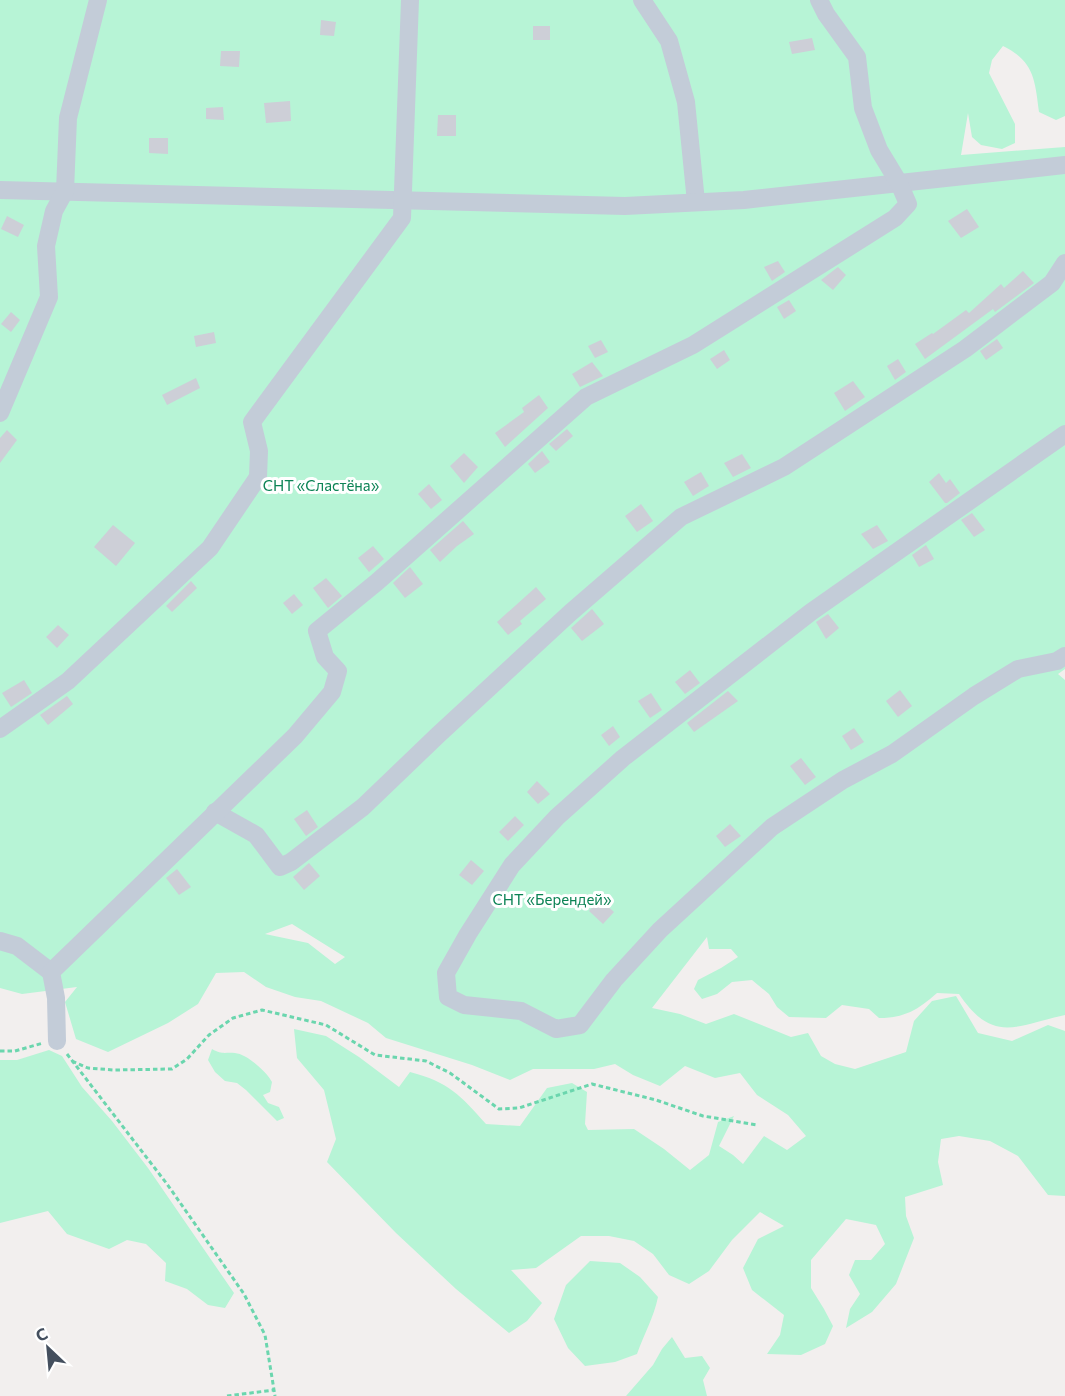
<svg xmlns="http://www.w3.org/2000/svg" width="1065" height="1396" viewBox="0 0 1065 1396" font-family="Commissioner,sans-serif">
  <style>
    .green { fill: #b7f4d6; fill-rule: evenodd }
    .building { fill: #cdcfd7 }
    .lines { fill: none; stroke-linecap: round; stroke-linejoin: round }
    .path { stroke: #6bd6ae; stroke-width: 3; stroke-dasharray: 4.5 3; stroke-linecap: butt }
    .minor { stroke: #c3ccd8; stroke-width: 18 }
    .labels { text-anchor: middle; stroke-width: 6; stroke-linejoin: round; paint-order: stroke }
    .park-label { font-size: 15px; fill: #0c8355; stroke: #fff }
  </style>
  <rect width="100%" height="100%" fill="#f2efee"/>
  <g class="green">
    <path d="M0 0H1065V116L1056 120 1039 112C1035 80 1034 61 1003 46L992 60 989 73 1015 124V143L1002 149 981 145 972 137 968 113 961 155 1065 147V669L1058 674 1065 680V1015C1015 1026 993 1044 959 994L937 993C918 1010 904 1018 879 1018L869 1009 842 1005 826 1018 789 1017 777 1007 769 994 752 980 732 982 717 994 702 999 694 989 698 980 721 968 738 957 731 949H709L707 937 652 1008 680 1014 706 1024 734 1014 791 1037 808 1033 821 1056 835 1064 855 1069 906 1052 914 1021 932 1001 956 996 978 1033 1012 1041 1048 1025 1065 1031V1196L1048 1195 1018 1156 990 1141 959 1136 941 1139 938 1162 943 1185 905 1197 906 1216 914 1238 896 1284 872 1312 846 1328 850 1309 860 1294 849 1275 855 1260H871L885 1244 876 1225 846 1219 811 1260V1288L824 1309 833 1326 825 1344 801 1355 767 1354 780 1335 784 1315 752 1290 743 1268 758 1239 784 1226 760 1212 732 1240 709 1271 689 1284 669 1275 653 1254 634 1241 609 1236H581L536 1268 511 1270 542 1303 527 1321 509 1333 456 1289 396 1233 327 1162 336 1139 324 1090 297 1058 294 1029 326 1036 359 1057 399 1087 410 1072C449 1082 460 1095 486 1124L520 1126 547 1088 572 1083 587 1092 585 1124 588 1130 634 1129 664 1149 690 1170 709 1155 718 1122 734 1116 719 1146 733 1155 743 1164 764 1136 787 1150 806 1136 788 1115 757 1095 740 1073 715 1078 685 1066 660 1086 633 1075 615 1064 594 1069H533L510 1080 472 1065 386 1038 368 1023 321 1001 295 997 266 987 244 972 216 973 198 1004 168 1023 108 1052 76 1039 65 1002 77 987 22 994 0 988ZM292 924 345 957 335 964 308 943 265 934Z"/>
    <path d="M212 1049C223 1055 224 1052 235 1053 247 1054 267 1072 272 1082L270 1092 263 1095 268 1103 279 1107 284 1118 277 1121 246 1090 237 1083 225 1081 215 1072 208 1060Z"/>
    <path d="M49 1050 62 1056 82 1087 112 1121 148 1168 234 1293 225 1308 208 1305 187 1289 165 1281 166 1263 146 1244 127 1240 109 1249 67 1234 48 1211 0 1223V1060H17Z"/>
    <path d="M590 1261 620 1263 640 1277 658 1297C654 1317 644 1334 637 1354L615 1362 585 1366 568 1348 554 1319 566 1285Z"/>
    <path d="M672 1337 685 1358 702 1356 710 1368 703 1380 707 1396H626L653 1365 662 1349Z"/>
  </g>
  <g class="building">
    <path d="M321 20 336 22 334 36 320 35Z"/>
    <rect x="533" y="26" width="17" height="14"/>
    <path d="M812 38 815 50 792 54 789 42Z"/>
    <path d="M221 51H240L239 67 220 66Z"/>
    <path d="M290 101 291 121 266 123 264 103Z"/>
    <path d="M223 107 224 120 206 119V108Z"/>
    <path d="M438 115H456V136H437Z"/>
    <path d="M149 138H168V154L149 153Z"/>
    <path d="M967 209 979 227 961 238 948 221Z"/>
    <path d="M7 216 24 225 18 237 1 229Z"/>
    <path d="M778 261 785 272 772 281 764 267Z"/>
    <path d="M838 267 846 275 833 290 821 280Z"/>
    <path d="M1023 271 1034 283 995 312 993 309 925 359 915 344 932 333 933 334 966 310 969 313 1001 284 1004 288Z"/>
    <path d="M789 300 796 311 784 319 777 307Z"/>
    <path d="M11 312 20 320 11 332 1 324Z"/>
    <path d="M214 332 216 343 196 347 194 336Z"/>
    <path d="M997 339 1003 348 986 360 980 351Z"/>
    <path d="M601 340 608 352 595 358 588 346Z"/>
    <path d="M724 350 730 360 717 369 710 359Z"/>
    <path d="M898 359 906 372 895 380 887 366Z"/>
    <path d="M592 362 603 376 580 387 572 374Z"/>
    <path d="M196 378 200 388 167 405 162 395Z"/>
    <path d="M853 381 865 397 845 411 834 393Z"/>
    <path d="M539 395 548 408 505 447 495 433 524 412 522 408Z"/>
    <path d="M567 429 573 436 556 451 549 444Z"/>
    <path d="M7 430 17 440 0 463V438Z"/>
    <path d="M542 451 550 462 535 473 528 464Z"/>
    <path d="M464 453 478 467 464 483 450 466Z"/>
    <path d="M742 454 751 468 733 477 724 463Z"/>
    <path d="M701 472 709 486 693 496 684 482Z"/>
    <path d="M939 473 946 483 950 479 960 493 947 503H945L929 482Z"/>
    <path d="M429 484 442 500 431 509 418 494Z"/>
    <path d="M641 504 653 521 637 532 625 516Z"/>
    <path d="M972 513 985 530 974 537 961 520Z"/>
    <path d="M463 521 474 534 457 546 440 562 430 550Z"/>
    <path d="M113 525 135 543 116 566 94 547Z"/>
    <path d="M877 525 888 541 873 549 861 534Z"/>
    <path d="M926 545 934 559 919 567 912 555Z"/>
    <path d="M373 546 384 559 369 572 358 558Z"/>
    <path d="M410 567 423 584 405 598 393 583Z"/>
    <path d="M326 578 342 596 328 608 313 588Z"/>
    <path d="M191 581 197 588 172 612 166 606Z"/>
    <path d="M536 587 546 599 520 621 522 624 508 635 497 622Z"/>
    <path d="M294 594 303 605 292 614 283 603Z"/>
    <path d="M592 609 604 624 582 641 571 628Z"/>
    <path d="M828 614 839 628 826 639 816 622Z"/>
    <path d="M58 625 69 635 57 648 46 637Z"/>
    <path d="M690 670 700 683 685 694 675 682Z"/>
    <path d="M24 680 32 693 11 707 2 693Z"/>
    <path d="M900 690 912 706 898 717 886 701Z"/>
    <path d="M728 691 738 701 694 732 687 723Z"/>
    <path d="M651 693 662 710 650 718 638 701Z"/>
    <path d="M67 696 73 704 48 725 40 715Z"/>
    <path d="M613 726 620 737 609 746 601 735Z"/>
    <path d="M854 728 864 742 851 750 842 736Z"/>
    <path d="M801 758 816 777 805 785 790 766Z"/>
    <path d="M537 781 550 794 538 804 527 792Z"/>
    <path d="M307 810 318 827 306 836 294 819Z"/>
    <path d="M515 816 524 825 508 841 499 832Z"/>
    <path d="M730 824 741 836 725 847 716 836Z"/>
    <path d="M471 860 484 871 472 885 459 875Z"/>
    <path d="M309 863 320 876 304 890 293 877Z"/>
    <path d="M177 869 191 887 179 895 166 878Z"/>
    <path d="M600 899 614 912 603 924 589 911Z"/>
  </g>
  <g class="lines">
    <g class="path">
      <path d="M0 1051H15L43 1043"/>
      <path d="M67 1054 167 1184 244 1294 265 1335 275 1396"/>
      <path d="M72 1061 88 1068 114 1070 172 1069 187 1059 209 1035 233 1018 262 1010 326 1025 375 1055 426 1061 450 1073 499 1109 519 1108 592 1084 656 1100 703 1116 757 1125"/>
      <path d="M227 1396 274 1390"/>
    </g>
    <g class="minor">
      <path d="M642 0 669 41 686 102 696 202"/>
      <path d="M0 190 625 206 744 200 1065 165"/>
      <path d="M0 413 49 297 46 246 54 211 65 191 68 118 98 0"/>
      <path d="M1065 434 811 612 623 758 557 817 512 865 468 934 446 973 448 997 464 1005 521 1011 556 1029 580 1025 614 980 660 930 772 827 843 780 892 754 974 696 1018 669 1057 661 1065 656"/>
      <path d="M0 729 68 681 210 548 258 477 259 451 252 422 402 218 410 0"/>
      <path d="M215 812 256 835 280 867 291 862 363 807 438 735 570 613 681 517 784 467 965 349 1052 283 1065 263"/>
      <path d="M0 941 17 946 51 972"/>
      <path d="M57 1041 56 998 51 972 295 736 332 692 338 671 325 657 317 631 377 582 586 397 693 345 895 218 908 204 899 183 879 150 863 108 857 57 826 14 819 0"/>
    </g>
  </g>
  <g class="labels">
    <g class="park-label">
      <text x="321" y="491">СНТ «Сластёна»</text>
      <text x="552" y="905">СНТ «Берендей»</text>
    </g>
  </g>
  <g transform="translate(48 1348) rotate(334)" stroke="#ffffff" stroke-width="4.5" paint-order="stroke">
  <path d="M0-4.5L10 22L0 15L-10 22Z" fill="#444f5e"/>
  <text y="-9" font-size="16" font-weight="bold" text-anchor="middle" fill="#444f5e">С</text>
  </g>
</svg>
